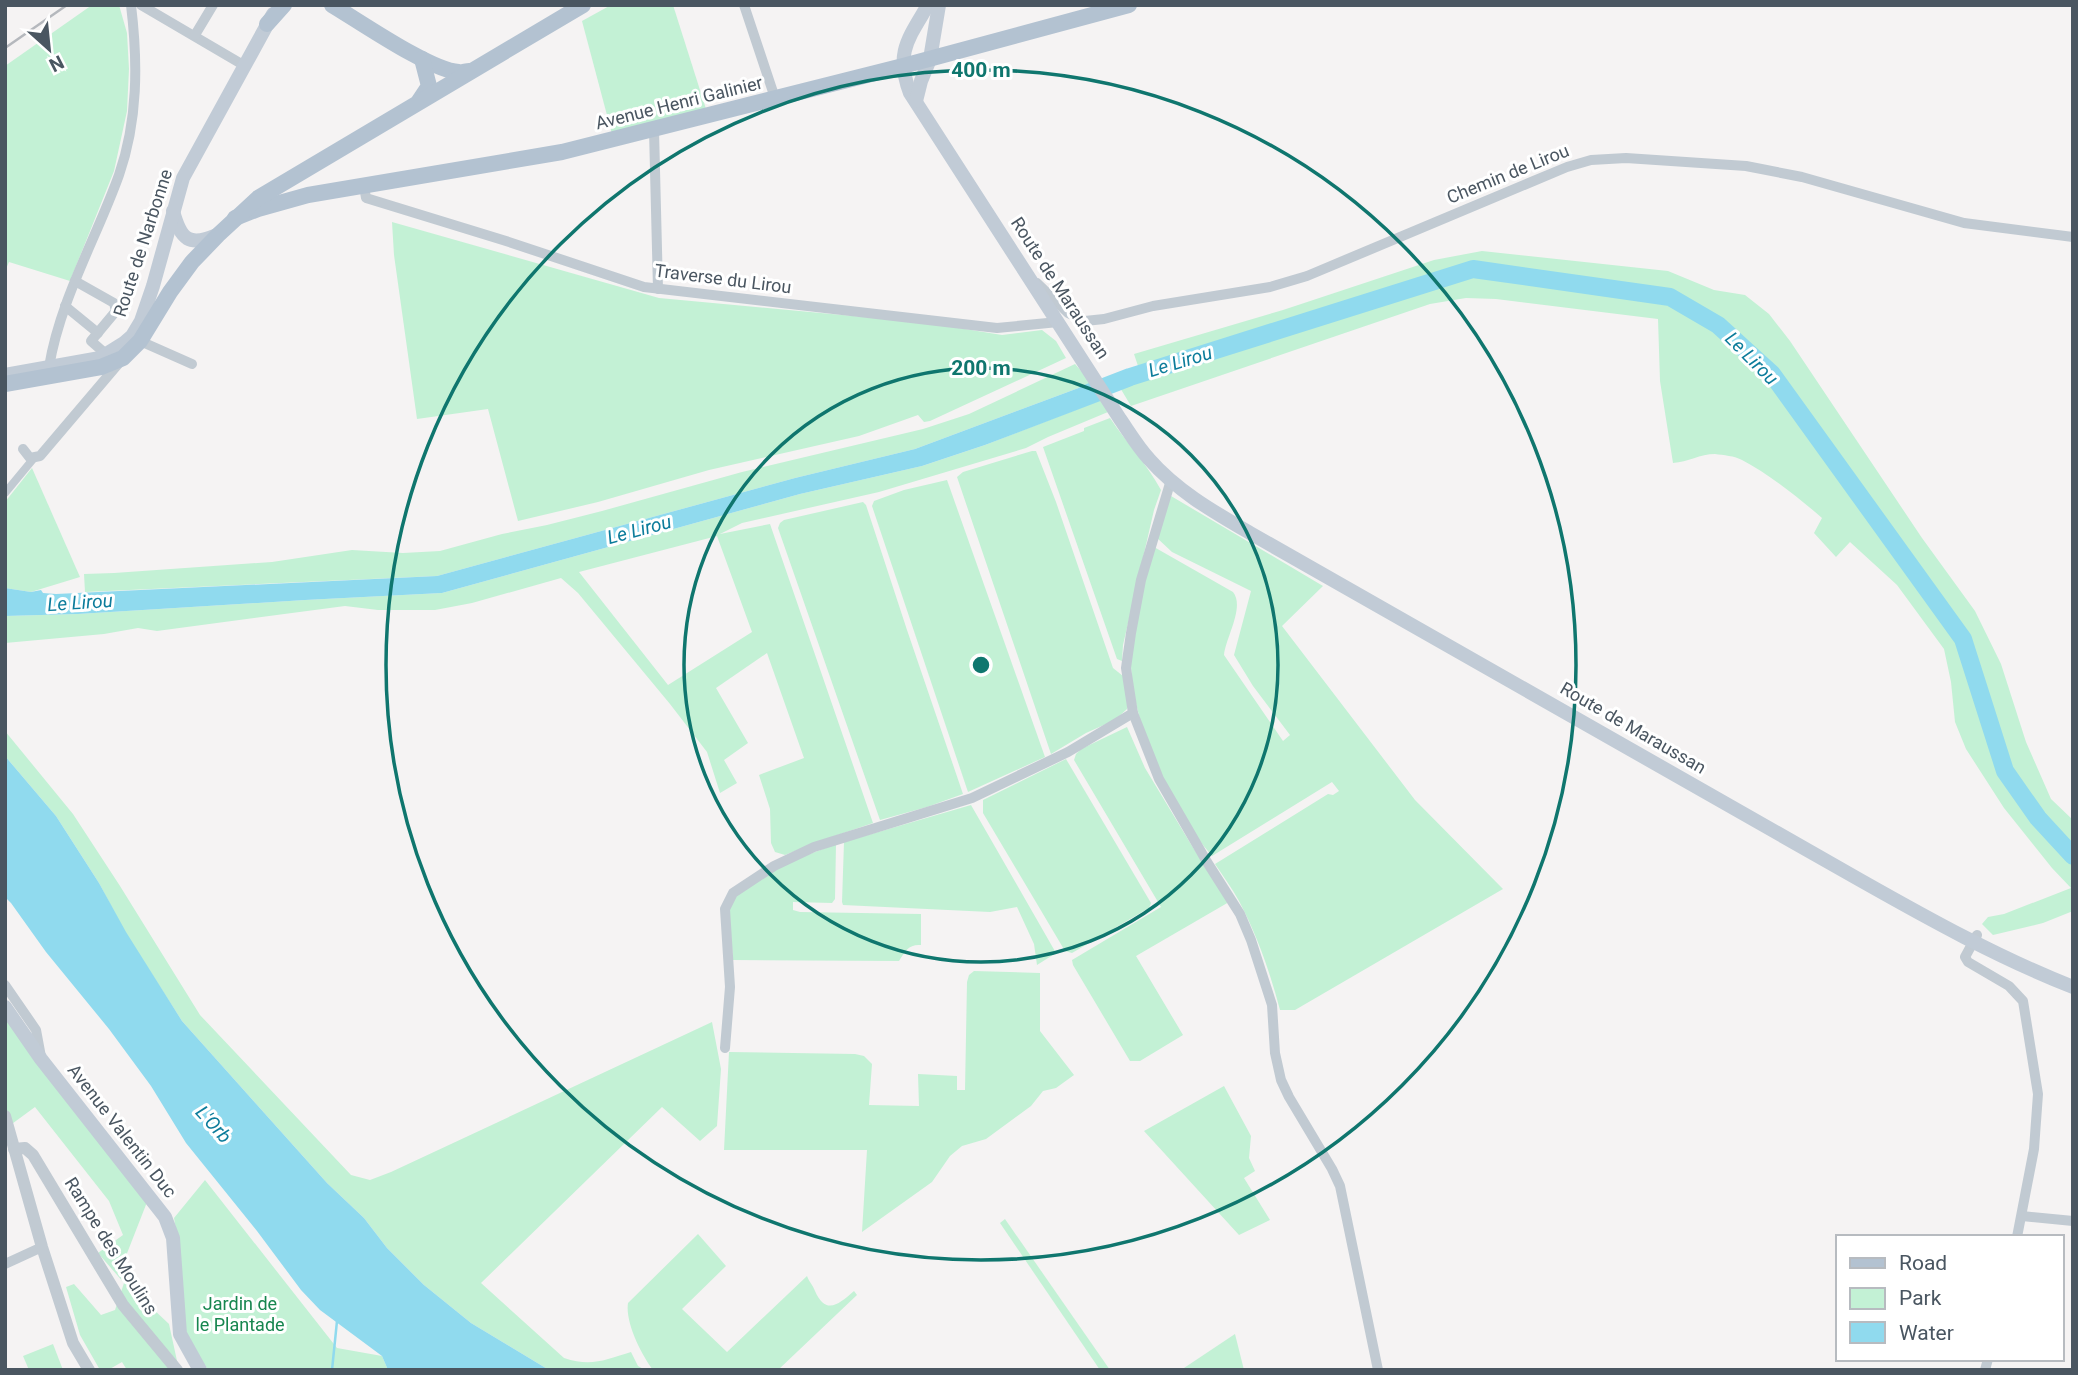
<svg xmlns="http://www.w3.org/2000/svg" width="2078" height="1375" viewBox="0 0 2078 1375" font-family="Roboto,sans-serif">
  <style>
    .green { fill: #c3f1d5; fill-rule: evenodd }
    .water { fill: #90daee }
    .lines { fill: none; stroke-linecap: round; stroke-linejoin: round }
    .stream { stroke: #90daee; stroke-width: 2.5 }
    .river { stroke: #90daee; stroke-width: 18 }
    .pedestrian { stroke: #c1cad2; stroke-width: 8 }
    .minor { stroke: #c1cad2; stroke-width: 10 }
    .tertiary { stroke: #c1cad2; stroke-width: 12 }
    .secondary { stroke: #c1cbd6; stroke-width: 14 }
    .primary { stroke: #b3c2d1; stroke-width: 16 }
    .rail { stroke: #b5b8bd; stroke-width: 2.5 }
    .ring { fill: none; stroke: #0f766e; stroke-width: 3.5 }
    .labels { text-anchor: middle; stroke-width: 6; stroke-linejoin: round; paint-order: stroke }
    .street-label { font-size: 18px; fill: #4a5661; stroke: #fff }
    .park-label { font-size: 18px; fill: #17864f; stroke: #fff }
    .water-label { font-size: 19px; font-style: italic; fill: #0c7c9b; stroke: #fff }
    .centre { fill: #0f766e; stroke: #fff; stroke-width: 3.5 }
    .ring-label { font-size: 21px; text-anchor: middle; font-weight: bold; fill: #0f766e; stroke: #fff; stroke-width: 6; stroke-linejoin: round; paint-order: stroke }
  </style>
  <rect width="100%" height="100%" fill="#f5f3f3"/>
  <g class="green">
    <path d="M92 5H119L127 33 129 69 127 111 114 171 70 281 9 262 5 271V66Z"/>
    <path d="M611 5H673L706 109 612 134 582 21Z"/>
    <path d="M392 222 659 298 928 323 1002 335 1042 330 1056 341 1066 358 930 421 924 422 918 415 859 436 709 470 598 502 518 521 488 409 417 419 394 255Z"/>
    <path d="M1482 251 1668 271 1714 290 1745 295 1769 314 1790 341 1922 538 1975 611 2001 664 2026 742 2051 799 2073 820V911L2043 923 1993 935 1982 924 1988 917 2004 914 2071 888 2052 868 2004 808 1966 749 1955 722 1951 682 1944 649 1897 585 1850 542 1836 557 1814 533 1822 518C1799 498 1769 474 1742 460 1735 456 1723 455 1715 454 1700 454 1688 462 1673 463L1660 381 1658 319 1496 299 1466 298 1430 304 1131 406 1119 386 1139 378 1274 335 1271 326 1138 366 1134 354 1283 310 1434 260Z"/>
    <path d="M1075 364 1092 383 915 449 795 478 437 576 85 592 84 574 114 573 272 562 352 550 403 553 440 551 502 534 547 525 602 511 742 472 923 429 969 414Z"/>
    <path d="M1101 400 1108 412 1048 437 1026 448 879 492 742 523 720 534 770 524 873 823 820 841 785 855 775 852 771 843 770 809 759 775 804 758 767 653 716 688 748 743 724 760 737 783 720 793 707 752 670 704 578 593 561 578 472 603 435 610H378L345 606 157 631 138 628 104 634 5 643V616L78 614 305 600 442 593 800 494 922 466 985 445ZM717 536 752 632 668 685 579 572Z"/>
    <path d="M1110 418C1126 442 1147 464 1161 490L1154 510 1123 645 1122 661 1117 659 1043 447 1084 431V428Z"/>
    <path d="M1032 451H1036L1056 502 1113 668 1123 676 1128 701 1127 709 1115 720 1086 733 1051 754 957 477 963 472Z"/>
    <path d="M32 468 80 577 31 592 5 588V502Z"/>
    <path d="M947 480 1045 757 968 792 872 506 874 501 904 490Z"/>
    <path d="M1171 496 1323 586 1282 626 1415 800 1503 889 1295 1010H1280C1270 972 1257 935 1239 901 1232 888 1223 876 1215 864L1328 794 1333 795 1339 791 1332 782 1212 856C1171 809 1134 729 1131 667 1130 657 1134 646 1135 635 1140 603 1145 578 1154 547L1233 592C1245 607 1226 637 1224 655L1283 741 1290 735 1253 686 1234 655 1251 591 1172 552 1156 537Z"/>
    <path d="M863 502 866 505 907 630 963 794 927 807 880 820 778 528 780 523 784 520Z"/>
    <path d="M1127 727 1145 768 1192 846 1229 902 1136 956 1183 1035 1140 1061H1130L1073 965 1072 960 1161 907 1074 760 1076 754 1081 749Z"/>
    <path d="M5 731 73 814 120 886 200 1015 351 1175 370 1180 391 1172 712 1022 721 1069 717 1126 700 1141 662 1107 481 1283 564 1358C591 1367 605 1360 631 1352L638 1366 645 1370H549L471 1323 424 1285 387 1248 364 1218 327 1183 182 1021 125 932 99 883 56 816 5 756Z"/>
    <path d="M1066 759 1151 903 1149 908 1072 953 1065 951 983 813V800Z"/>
    <path d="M971 805 1056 953 1037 965 1034 944 1017 907 990 912 843 905 842 902 844 842Z"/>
    <path d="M836 844 835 899 832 903 793 902V910L800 912 921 914V945C909 944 905 951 899 961L733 960 729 910 737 887 781 865Z"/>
    <path d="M974 971 1040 973V1031L1074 1075 1056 1088 1043 1091 1031 1106 986 1139 962 1146 950 1156 932 1182 862 1232 867 1150H724L729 1052 855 1054 864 1056 872 1064 869 1105 919 1106 918 1074 957 1076V1090H965L967 982 969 975Z"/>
    <path d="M5 1007 149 1197 124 1261 135 1292 169 1324 179 1370H127L122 1362 108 1370H100L80 1335 66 1287 74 1284 101 1315 115 1310 124 1283 98 1253 123 1235 109 1201 35 1107 5 1129Z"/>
    <path d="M1224 1086 1251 1136 1249 1158 1255 1171 1244 1178 1270 1220 1239 1235 1144 1131Z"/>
    <path d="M205 1180 337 1348 382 1356 388 1370H208L185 1334 179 1247 174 1218Z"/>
    <path d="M1005 1219 1110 1370H1100L1000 1223Z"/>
    <path d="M698 1234 726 1266 682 1309 727 1352 807 1276C809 1282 813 1285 815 1291 826 1316 839 1304 854 1291L857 1295 778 1370H653C641 1354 625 1322 628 1303Z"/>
    <path d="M1235 1334 1244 1370H1181Z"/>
    <path d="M53 1344 63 1370H29L23 1356Z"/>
  </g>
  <g class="water">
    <path d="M1092 383 1103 400 985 445 922 466 800 494 442 593 305 600 78 614 5 616V588L31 592 41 590 43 593 56 594 437 576 795 478 915 449Z"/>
    <path d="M5 756 56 816 99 883 126 932 182 1021 327 1183 364 1218 387 1248 424 1285 471 1323 549 1370H388L382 1356 320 1310 301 1290 257 1231 186 1143 151 1086 109 1029 46 952 11 903 5 897Z"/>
  </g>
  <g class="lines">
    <path class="stream" d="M332 1370 337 1321"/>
    <path class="river" d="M1086 394 1130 377 1473 269 1670 297 1718 325 1772 374 1963 639 2005 771 2038 818 2073 856"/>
    <path class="pedestrian" d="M5 493 34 458"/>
    <g class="minor">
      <path d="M141 5 245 66"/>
      <path d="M744 5 775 98"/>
      <path d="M195 35 213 5"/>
      <path d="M654 130 658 289"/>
      <path d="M364 186 366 198 506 241 644 287 997 328 1058 322"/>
      <path d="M75 281 114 303 116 311 91 341 107 355"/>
      <path d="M1037 283 1068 313 1085 321 1104 319 1153 306 1270 287 1307 276 1567 167 1591 160 1626 158 1746 166 1802 177 1964 223 2073 237"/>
      <path d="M65 306 98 333"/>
      <path d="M140 341 192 364"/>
      <path d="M49 367C60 300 96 239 119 175 138 120 138 63 131 5"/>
      <path d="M23 449 30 458 40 456 119 363"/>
      <path d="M1133 713 1159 779 1207 862 1240 914 1251 940 1272 1005 1275 1053 1281 1080 1289 1097 1332 1169 1340 1186 1378 1370"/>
      <path d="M1977 935 1965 957 1968 962 2009 986 2023 1001 2038 1094 2034 1149 2017 1237"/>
      <path d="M5 985 36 1030 41 1057"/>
      <path d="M725 1048 730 987 725 909 733 893 774 866 814 847 972 798 1068 752 1133 713 1126 668 1131 633 1141 580 1171 480"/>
      <path d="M2022 1216 2073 1221"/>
      <path d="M5 1264 42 1247"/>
      <path d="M1985 1370 1988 1359"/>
    </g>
    <g class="tertiary">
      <path d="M5 1116 42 1247 73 1343 89 1370"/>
      <path d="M14 1149 25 1148 33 1155 123 1305 177 1370"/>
    </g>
    <g class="secondary">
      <path d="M928 5C908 39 895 53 910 93L1120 419C1129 432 1138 447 1149 459 1177 491 1214 512 1250 533L1860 880C1929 919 1999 958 2073 987"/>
      <path d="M916 101 921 81 930 59 939 5"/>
      <path d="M173 211C181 240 189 247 217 235"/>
      <path d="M5 375 100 358 124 343 132 336 141 321 153 286 183 178 273 14"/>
      <path d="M5 1007 41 1059 165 1217 173 1238 180 1334 200 1370"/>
    </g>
    <g class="primary">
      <path d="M332 5C359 21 431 71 459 72 462 73 466 71 469 71"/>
      <path d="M267 24 284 5"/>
      <path d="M419 101 429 86 422 59"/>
      <path d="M235 218 258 209 308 195 562 152 903 66 1129 5"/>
      <path d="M5 384 101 367 123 358 140 341 170 292 192 262 218 235 258 198 583 5"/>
    </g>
    <path class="rail" d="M5 48 67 5"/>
  </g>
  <g class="ring">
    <circle cx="981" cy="665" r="297"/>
    <circle cx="981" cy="665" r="595"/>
  </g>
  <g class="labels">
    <g class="street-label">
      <text transform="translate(679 103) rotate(-14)" y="6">Avenue Henri Galinier</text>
      <text transform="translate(1508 174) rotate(-22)" y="6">Chemin de Lirou</text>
      <text transform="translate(143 243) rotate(-72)" y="6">Route de Narbonne</text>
      <text transform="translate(723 279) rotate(7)" y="6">Traverse du Lirou</text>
      <text transform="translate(1060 288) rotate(57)" y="6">Route de Maraussan</text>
      <text transform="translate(1633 728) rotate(30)" y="6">Route de Maraussan</text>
      <text transform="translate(122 1131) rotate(52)" y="6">Avenue Valentin Duc</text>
      <text transform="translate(111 1246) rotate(58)" y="6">Rampe des Moulins</text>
    </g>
    <g class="park-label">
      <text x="240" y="1310">Jardin de<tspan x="240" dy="21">le Plantade</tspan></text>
    </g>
    <g class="water-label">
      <text transform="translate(1752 358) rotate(45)" y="7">Le Lirou</text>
      <text transform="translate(1180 361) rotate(-17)" y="7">Le Lirou</text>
      <text transform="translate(639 529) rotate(-15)" y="7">Le Lirou</text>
      <text transform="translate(80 602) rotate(-4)" y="7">Le Lirou</text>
      <text transform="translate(214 1124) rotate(48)" y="7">L'Orb</text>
    </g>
  </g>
  <circle cx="981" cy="665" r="10" class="centre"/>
  <g class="ring-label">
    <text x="981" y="77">400 m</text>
    <text x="981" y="375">200 m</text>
  </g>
  <rect width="2078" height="1375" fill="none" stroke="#4a5661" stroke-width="14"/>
  <rect x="1836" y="1235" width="228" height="126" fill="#ffffff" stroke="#b7bbc0" stroke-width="2"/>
  <rect x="1850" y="1258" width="35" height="10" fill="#b3c2d1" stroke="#b7bbc0" stroke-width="2"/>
  <text x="1899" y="1270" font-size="21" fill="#4a5661">Road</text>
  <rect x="1850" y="1288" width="35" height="21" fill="#c3f1d5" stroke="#b7bbc0" stroke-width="2"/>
  <text x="1899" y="1305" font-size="21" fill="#4a5661">Park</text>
  <rect x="1850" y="1322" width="35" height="21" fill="#90daee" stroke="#b7bbc0" stroke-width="2"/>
  <text x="1899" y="1340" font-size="21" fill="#4a5661">Water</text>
  <g transform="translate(49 49) rotate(153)" stroke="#ffffff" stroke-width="5" paint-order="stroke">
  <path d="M0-5L12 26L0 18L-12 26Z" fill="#4a5661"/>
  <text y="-10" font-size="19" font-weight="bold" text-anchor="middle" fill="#4a5661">N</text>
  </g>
</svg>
